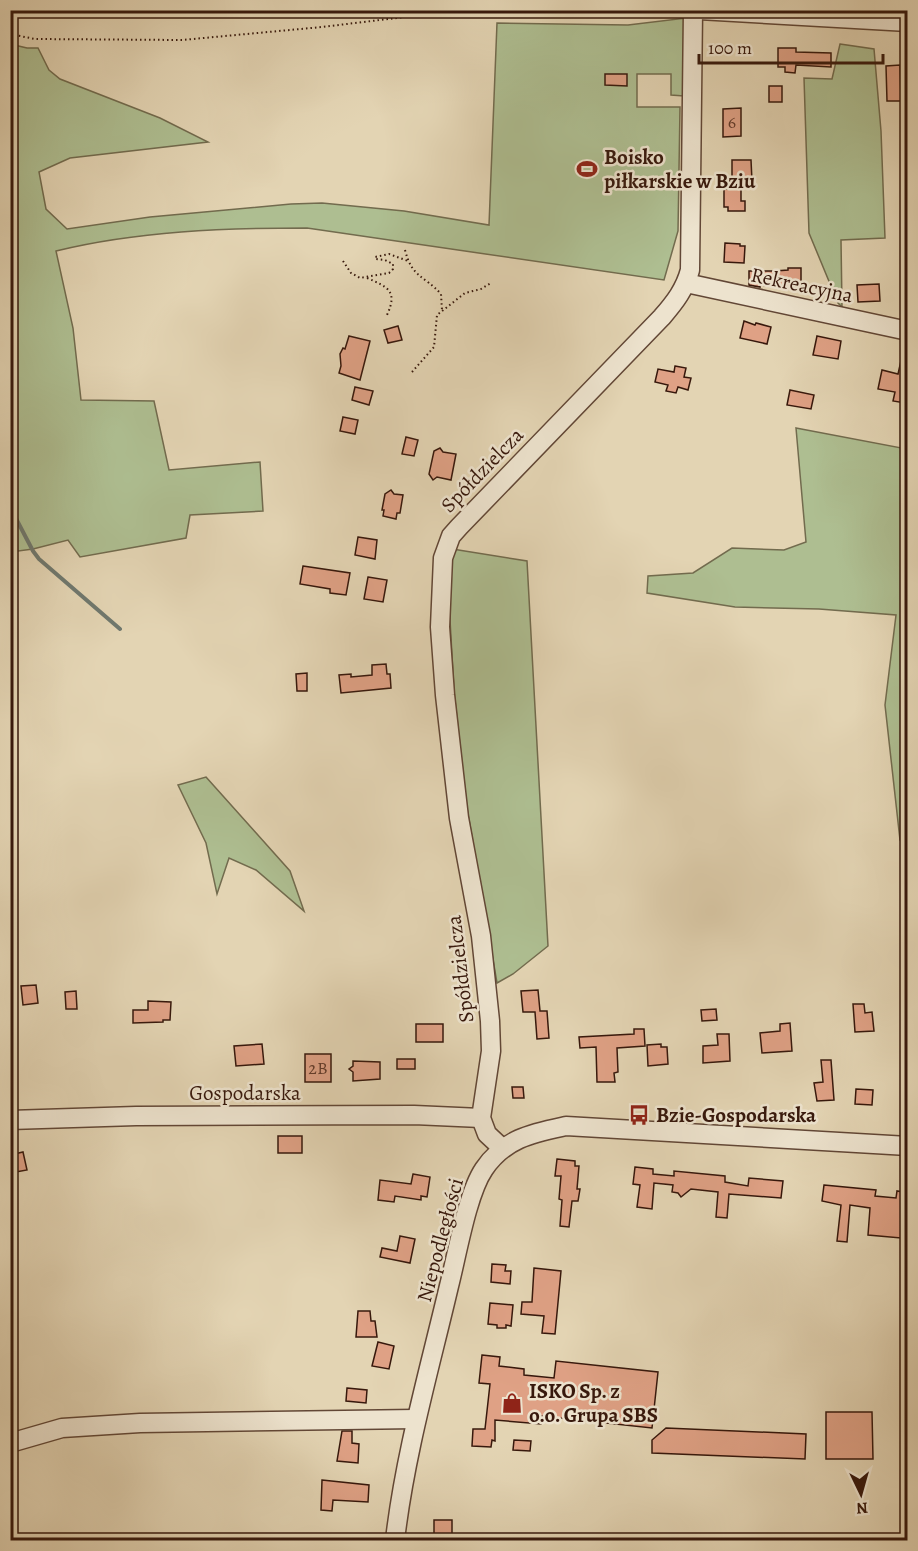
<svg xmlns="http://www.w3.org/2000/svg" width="918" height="1551" viewBox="0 0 918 1551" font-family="Alegreya,serif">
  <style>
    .green { fill: #aebe91; stroke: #726b4e; stroke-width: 1.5 }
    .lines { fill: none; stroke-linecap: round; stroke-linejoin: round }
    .stream { stroke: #6f786e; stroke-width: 4 }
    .building { fill: #dfa185; stroke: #37180c; stroke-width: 1.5 }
    .minor-casing { stroke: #624736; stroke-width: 21 }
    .path { stroke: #37180c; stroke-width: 2; stroke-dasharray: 1.5 3; stroke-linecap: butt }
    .minor { stroke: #ede3ce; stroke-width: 18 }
    .labels { text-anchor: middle; stroke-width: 5; stroke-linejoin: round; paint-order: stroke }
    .number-label { font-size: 18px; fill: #613a2a }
    .poi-label { font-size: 21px; font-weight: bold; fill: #37180c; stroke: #ede3ce; text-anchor: start }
    .street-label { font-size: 21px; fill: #37180c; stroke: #ede3ce }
  </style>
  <rect width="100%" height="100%" fill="#e3d4b3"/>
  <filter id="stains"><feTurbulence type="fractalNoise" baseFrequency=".00333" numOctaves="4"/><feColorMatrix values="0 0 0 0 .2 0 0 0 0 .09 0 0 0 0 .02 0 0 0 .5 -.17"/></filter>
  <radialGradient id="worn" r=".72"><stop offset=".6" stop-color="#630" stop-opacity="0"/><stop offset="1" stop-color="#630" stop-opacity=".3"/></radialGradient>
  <g class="green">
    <path d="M686 18 684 96 671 95V74H637V107H680L678 231 664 280 307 228C224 228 138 231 56 251L73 328 81 400 154 401 169 470 260 462 263 511 190 515 186 538 80 557 68 540 33 549 11 552 10 44 27 48H38L49 70 60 79 160 118 208 142 70 158 39 172 46 209 67 229 150 217 291 204 322 203 404 211 489 225 497 23 628 25Z"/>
    <path d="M840 44 874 49 881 131 885 238 841 240 842 307 838 303 809 233 804 78 832 79Z"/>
    <path d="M796 428 907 449V851L900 840 885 705 896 615 819 609 735 607 647 593 648 576 693 573 732 548 784 550 806 542Z"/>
    <path d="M446 548 527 561 548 946 513 974 497 983 467 808 454 691Z"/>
    <path d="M206 777 290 871 304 911 256 870 229 858 217 894 206 843 178 785Z"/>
  </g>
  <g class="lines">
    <path class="stream" d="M10 507 33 551 39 559 120 629"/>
  </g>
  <g class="building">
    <path d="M778 48H796V52L831 53V67L796 65 795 73 785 72V67H778Z"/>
    <path d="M900 65 901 101H887L886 66Z"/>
    <path d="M605 74H627V86L605 85Z"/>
    <rect x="769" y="86" width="13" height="16"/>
    <path d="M741 108V136L723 137V109Z"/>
    <path d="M732 160H751L752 181 732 180Z"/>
    <path d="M724 189H741V201H745V211H728V207H724Z"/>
    <path d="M725 243 740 244V246H745L744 263 724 262Z"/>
    <path d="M788 268H801V288L760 285V287L749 285V271H775L788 270Z"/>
    <path d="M879 284 880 301 858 302 857 285Z"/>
    <path d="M744 321 755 325 756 323 771 327 767 344 740 338Z"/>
    <path d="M398 326 402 340 388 343 384 330Z"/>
    <path d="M349 336 370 341 360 380 339 373 341 366 340 354 343 348 345 349Z"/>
    <path d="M817 336 841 341 838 359 813 355Z"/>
    <path d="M903 352H908V394L905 403 893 401 895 392 878 389 882 370 898 374Z"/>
    <path d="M675 366 686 368 684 377 691 378 688 390 678 387 676 393 666 391 668 385 655 382 658 369 674 372Z"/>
    <path d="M355 387 373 391 369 405 352 400Z"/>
    <path d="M790 390 814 395 811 409 787 405Z"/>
    <path d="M343 417 358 420 355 434 340 431Z"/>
    <path d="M406 437 418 440 414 456 402 454Z"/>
    <path d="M440 448 443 452 456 454 451 480 437 477 433 480 429 474 434 451Z"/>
    <path d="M391 490 394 494 403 495 400 513H397L396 519 383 516 384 510H382L385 494Z"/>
    <path d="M358 537 377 540 375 559 355 555Z"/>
    <path d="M303 566 350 573 346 595 330 593V589L300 584Z"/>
    <path d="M368 577 387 580 383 602 364 599Z"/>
    <path d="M386 664 387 674H390L391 688 341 693 339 675 351 674V677L372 675V665Z"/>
    <path d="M307 673V691H297L296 674Z"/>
    <path d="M36 985 38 1003 23 1005 21 986Z"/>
    <path d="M538 990 540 1011H547L549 1038 537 1039 535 1012H523L521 991Z"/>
    <path d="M76 991 77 1009H66L65 992Z"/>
    <path d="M148 1001 171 1002 170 1020H163V1022L133 1023V1010H148Z"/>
    <path d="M853 1004H864L865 1013 872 1012 874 1031 855 1032Z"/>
    <path d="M716 1009 717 1020 702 1021 701 1010Z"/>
    <path d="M790 1023 792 1051 762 1053 760 1033 780 1031V1024Z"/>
    <rect x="416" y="1024" width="27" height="18"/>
    <path d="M634 1029H644L645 1046 617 1048 618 1072 614 1073 615 1082H597L596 1047 580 1048 579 1037 634 1034Z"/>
    <path d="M717 1034H729L730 1061 703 1063V1046L718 1045Z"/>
    <path d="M262 1044 264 1064 236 1066 234 1046Z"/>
    <path d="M661 1044V1047H667L668 1064 648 1066 647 1045Z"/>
    <rect x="305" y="1054" width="26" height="28"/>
    <rect x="397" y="1059" width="18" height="10"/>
    <path d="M821 1060H831L834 1100 817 1101 814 1083 823 1082Z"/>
    <path d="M353 1061 380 1062V1079L353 1081V1072L349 1069 353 1066Z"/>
    <path d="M512 1087H523L524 1098H513Z"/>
    <path d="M856 1089 873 1090 872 1105 855 1104Z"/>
    <rect x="278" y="1136" width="24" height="17"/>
    <path d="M23 1152 27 1170 10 1173V1155Z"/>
    <path d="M557 1159 575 1161V1166H579L577 1189H580L578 1201H572L569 1227 560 1226 562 1200 559 1199 561 1176H555Z"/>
    <path d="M635 1167 653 1169V1174L674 1176V1171L725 1176V1182L748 1186 749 1178 783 1181 781 1198 729 1194 727 1218 716 1217 718 1192 691 1189 681 1197 678 1193 672 1192 673 1185 654 1183 652 1209 637 1207 640 1185 633 1184Z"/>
    <path d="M413 1174 430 1177 427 1197 421 1196V1200L395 1196 394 1202 378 1200 380 1180 411 1184Z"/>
    <path d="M824 1185 876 1190 875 1196 896 1198 897 1191 908 1193V1211H905L901 1238 868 1235 870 1208 850 1205 847 1242 837 1241 841 1205 822 1201Z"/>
    <path d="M400 1236 415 1239 410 1263 380 1257 382 1248 397 1251Z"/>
    <path d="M492 1264 506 1265 505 1271H511L510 1284 491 1282Z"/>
    <path d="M534 1268 561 1271 555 1334 542 1333 544 1316 521 1314 522 1302H532Z"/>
    <path d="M490 1303 513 1305 511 1326 506 1325V1328H497V1325L488 1324Z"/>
    <path d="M358 1311H370L371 1321H375L377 1337H356Z"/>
    <path d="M378 1342 394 1346 389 1369 372 1366Z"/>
    <path d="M482 1355 500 1357 499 1366 524 1369V1375L554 1378 556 1361 658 1372 652 1428 541 1416V1424L495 1420V1441L492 1440 491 1447 472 1446 473 1429H485L490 1384 479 1383Z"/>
    <path d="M347 1388 367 1390 366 1403 346 1401Z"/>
    <path d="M826 1412H872L873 1459H826Z"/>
    <path d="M666 1428 806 1434 805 1459 652 1453V1440Z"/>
    <path d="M342 1431H352V1443L359 1444 358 1463 337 1461Z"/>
    <path d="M514 1440 531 1441 530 1451 513 1450Z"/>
    <path d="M322 1480 369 1485 368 1502 333 1500 332 1511 321 1510Z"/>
    <rect x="434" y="1520" width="18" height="19"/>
  </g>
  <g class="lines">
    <g class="minor-casing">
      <g id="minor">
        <path d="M699 10 908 22"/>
        <path d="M686 283 908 331"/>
        <path d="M10 1120 136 1116 414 1115 481 1118"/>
        <path d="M502 1148 487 1134 481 1118 491 1051 490 1021 481 936 459 818 445 695 440 627 443 558 451 536 459 527 662 317C675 302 685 289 690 270L693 10"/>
        <path d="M10 1443 62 1428 140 1423 416 1419"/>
        <path d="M395 1540C405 1454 429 1371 449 1286 457 1255 467 1194 484 1169 505 1138 533 1133 566 1126L908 1146"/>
      </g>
    </g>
    <g class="path">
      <path d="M10 34 35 39 182 40 322 27 438 13H487L584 17H638L678 12"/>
      <path d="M405 250C412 278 424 275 441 294L442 310"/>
      <path d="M343 261 351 273 360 278 389 273 393 269V264L385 260 376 259 375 257 389 254 408 261"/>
      <path d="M367 278C388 287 398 291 387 315"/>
      <path d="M412 372 434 347 437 315 465 293 481 289 491 283"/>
    </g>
    <use href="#minor" class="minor"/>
  </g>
  <defs>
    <g id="stadium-bare" transform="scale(1.62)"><path d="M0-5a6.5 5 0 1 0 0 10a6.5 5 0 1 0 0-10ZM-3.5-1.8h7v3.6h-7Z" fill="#8f2418" stroke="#ede3ce" stroke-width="2.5" paint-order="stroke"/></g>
    <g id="bus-bare" transform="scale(1.62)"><path d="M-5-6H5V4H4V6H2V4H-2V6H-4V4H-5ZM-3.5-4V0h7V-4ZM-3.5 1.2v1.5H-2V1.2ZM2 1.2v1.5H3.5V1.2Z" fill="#8f2418" stroke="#ede3ce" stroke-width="2.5" paint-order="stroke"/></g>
    <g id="shop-bare" transform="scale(1.62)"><path d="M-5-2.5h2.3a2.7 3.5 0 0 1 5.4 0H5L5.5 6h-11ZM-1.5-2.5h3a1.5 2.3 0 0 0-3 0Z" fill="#8f2418" stroke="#ede3ce" stroke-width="2.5" paint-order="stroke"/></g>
  </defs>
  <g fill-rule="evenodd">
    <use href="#stadium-bare" x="587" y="169"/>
    <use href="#bus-bare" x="639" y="1115"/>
    <use href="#shop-bare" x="512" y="1403"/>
  </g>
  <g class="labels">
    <g class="number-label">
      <text x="732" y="128">6</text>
      <text x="318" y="1074">2B</text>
    </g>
    <g class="poi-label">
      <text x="604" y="164">Boisko<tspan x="604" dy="24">piłkarskie w Bziu</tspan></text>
      <text x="656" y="1122">Bzie-Gospodarska</text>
      <text x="529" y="1398">ISKO Sp. z<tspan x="529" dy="24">o.o. Grupa SBS</tspan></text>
    </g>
    <g class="street-label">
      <text transform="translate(802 285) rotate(12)" y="7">Rekreacyjna</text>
      <text transform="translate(482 470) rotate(-46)" y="7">Spółdzielcza</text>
      <text transform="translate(460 969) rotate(-97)" y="7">Spółdzielcza</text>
      <text x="245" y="1100">Gospodarska</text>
      <text transform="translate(440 1240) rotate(-75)" y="7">Niepodległości</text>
    </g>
  </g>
  <rect width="918" height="1551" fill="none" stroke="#e3d4b3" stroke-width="36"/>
  <rect x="12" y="12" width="894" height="1527" fill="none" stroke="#37180c" stroke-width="3"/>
  <rect x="18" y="18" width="882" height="1515" fill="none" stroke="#37180c" stroke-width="1.5"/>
  <g transform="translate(861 1494) rotate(175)" stroke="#ede3ce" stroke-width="4.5" paint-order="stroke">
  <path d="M0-4.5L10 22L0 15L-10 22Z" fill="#37180c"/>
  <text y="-9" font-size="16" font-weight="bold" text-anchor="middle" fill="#37180c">N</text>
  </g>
  <path d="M699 54v9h184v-9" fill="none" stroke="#37180c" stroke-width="3"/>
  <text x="708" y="54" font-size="18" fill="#37180c" stroke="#ede3ce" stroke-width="4.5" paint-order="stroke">100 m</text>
  <rect width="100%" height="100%" filter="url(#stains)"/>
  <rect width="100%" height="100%" fill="url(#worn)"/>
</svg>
